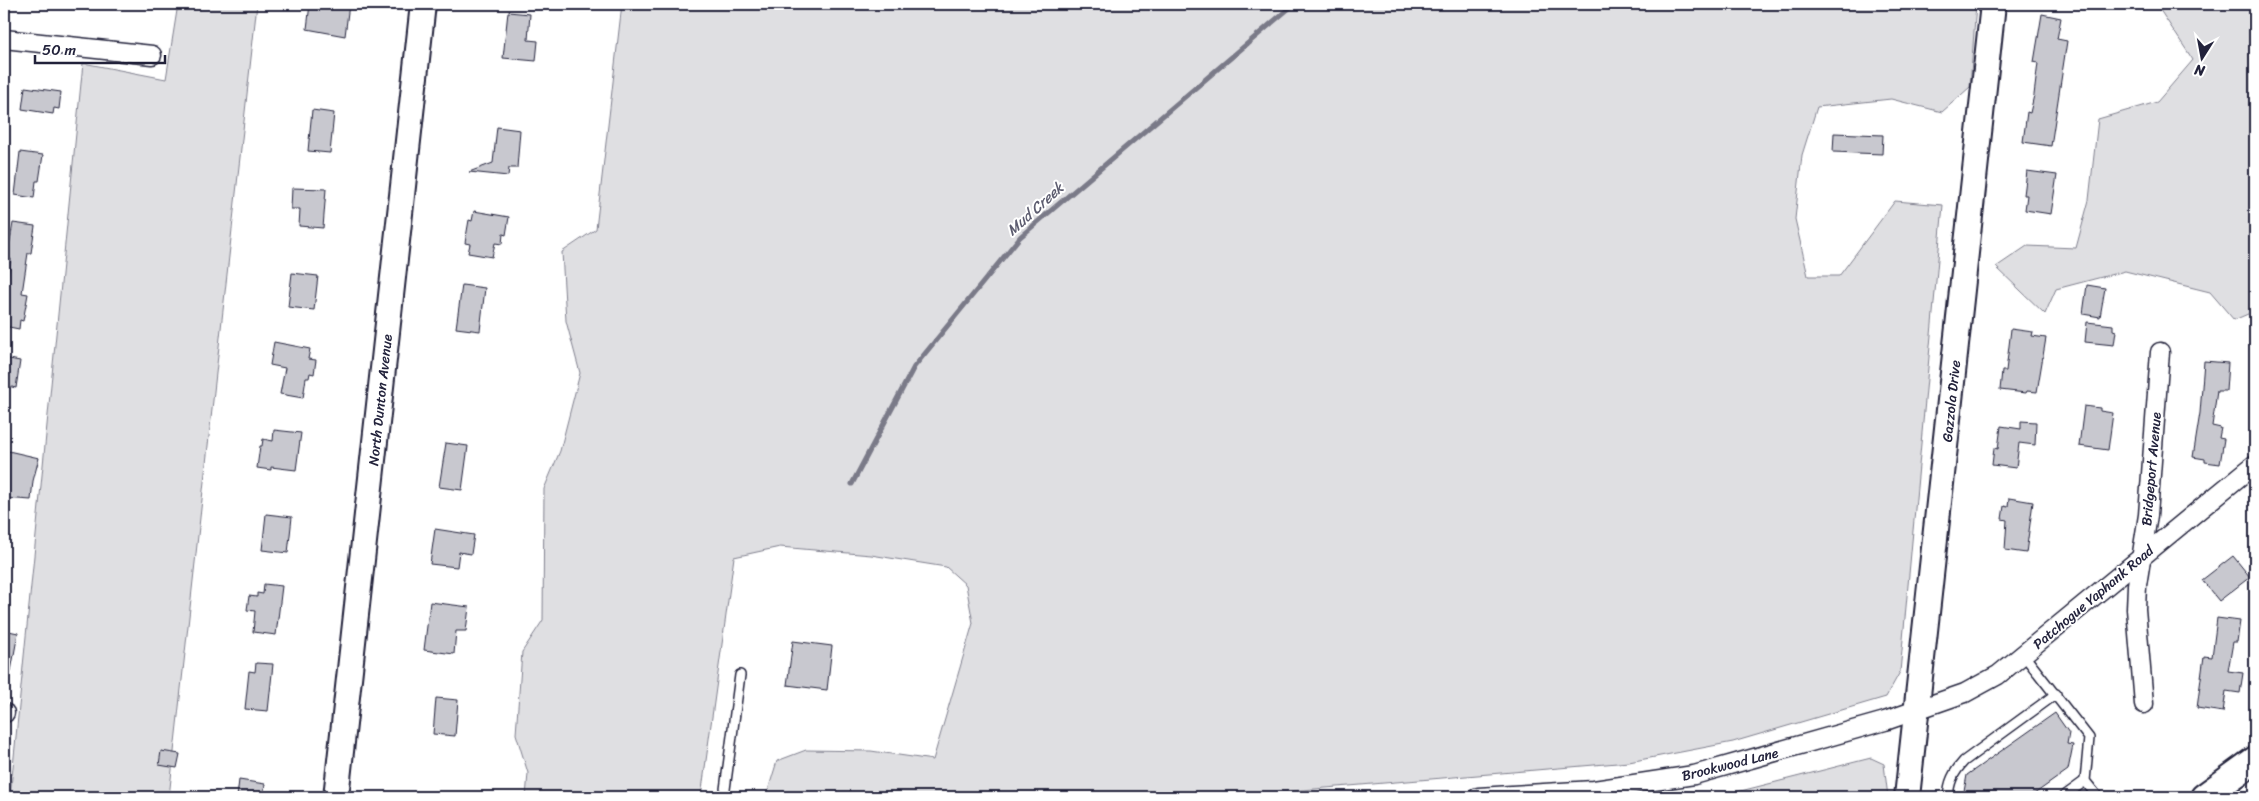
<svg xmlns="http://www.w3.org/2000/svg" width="2259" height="801" viewBox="0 0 2259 801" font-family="Sriracha,sans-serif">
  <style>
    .green { fill: #dfdfe2; stroke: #80808e }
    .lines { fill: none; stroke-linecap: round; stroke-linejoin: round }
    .stream { stroke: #7a7a88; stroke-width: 5 }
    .building { fill: #c8c8cf; stroke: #22223b }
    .lane-casing { stroke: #22223b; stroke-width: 12 }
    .street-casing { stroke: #22223b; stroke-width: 21 }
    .secondary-casing { stroke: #22223b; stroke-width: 28 }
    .primary-casing { stroke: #22223b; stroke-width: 30 }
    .lane { stroke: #fff; stroke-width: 9 }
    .street { stroke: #fff; stroke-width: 18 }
    .secondary { stroke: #fff; stroke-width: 24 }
    .primary { stroke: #fff; stroke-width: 26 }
    .labels { text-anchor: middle; stroke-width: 4; stroke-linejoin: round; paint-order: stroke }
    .street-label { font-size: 14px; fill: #22223b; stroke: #fff }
    .water-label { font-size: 15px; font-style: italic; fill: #5c5c6f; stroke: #fff }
  </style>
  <rect width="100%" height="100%" fill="#fff"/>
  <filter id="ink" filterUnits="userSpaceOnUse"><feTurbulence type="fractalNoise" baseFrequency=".02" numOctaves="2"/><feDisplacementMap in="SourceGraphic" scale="10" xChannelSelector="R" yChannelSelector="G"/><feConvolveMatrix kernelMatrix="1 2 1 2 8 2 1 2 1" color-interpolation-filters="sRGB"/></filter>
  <g filter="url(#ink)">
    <g class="green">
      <path d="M178 4H257L169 797H10L83 63 166 79Z"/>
      <path d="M622 4H1976L1970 87 1942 112 1891 99 1817 107 1802 155 1795 219 1808 276H1839L1895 201 1943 205 1900 672 1886 697 1733 742 1629 762 1221 797H766L777 761 806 750 871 751 933 760 973 623 966 585 946 567 871 555 780 547 734 557 701 797H526L528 773 516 734 522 652 543 620 544 489 560 451 580 373 566 321 562 252 596 229Z"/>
      <path d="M2156 4H2255V311L2234 320 2210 292 2125 271 2056 289 2045 314 1996 267 2027 246 2076 248 2089 200 2098 119 2157 102 2193 60Z"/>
      <path d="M1871 758 1884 764 1888 797H1717Z"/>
    </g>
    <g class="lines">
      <path class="stream" d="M852 484 914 367 1020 237 1294 4"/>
    </g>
    <g class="building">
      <path d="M310 4H349L345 36 307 29Z"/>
      <path d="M508 12 530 14 528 40 538 41 536 61 503 58Z"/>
      <path d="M2042 14 2061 18 2057 39 2067 41 2051 146 2023 142 2027 112 2030 113 2034 95 2038 63 2034 62Z"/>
      <path d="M25 87 61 92 59 109 54 108 53 114 22 109Z"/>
      <path d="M312 110 334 113 330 153 308 151Z"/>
      <path d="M497 127 520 130 517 168H509L508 176 469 172 493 163Z"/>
      <path d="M1834 133 1883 135 1882 154 1833 152Z"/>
      <path d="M20 152 43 155 39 181H36L34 198 15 195Z"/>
      <path d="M2027 171 2057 175 2051 214 2025 210 2027 195H2024Z"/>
      <path d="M292 188 326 189 323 228 299 226 300 209H291Z"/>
      <path d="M474 211 509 217 506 235 503 234 502 244 495 243 492 257 468 253 470 244 465 243 469 220 472 221Z"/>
      <path d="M13 223 35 226 31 253H28L22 293 28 294 23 321 20 320 19 329 4 326V299L11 259 7 258Z"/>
      <path d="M292 273 318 276 314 310 288 307Z"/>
      <path d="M462 285 485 288 480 331 456 328Z"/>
      <path d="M2087 285 2105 288 2100 317 2083 314Z"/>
      <path d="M2087 322 2113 325V330L2116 331 2114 345 2085 342Z"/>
      <path d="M2011 329 2033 332 2032 336 2046 338 2037 392 2027 391 2026 393 2000 390 2002 371H2006Z"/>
      <path d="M274 342 310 349 308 359 316 360 314 374 310 373 309 378H306L303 398 280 394 285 368 270 365Z"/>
      <path d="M4 358 20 361 16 388 4 385Z"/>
      <path d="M2204 361 2228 363 2226 391H2217L2212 426 2221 428 2219 438 2224 439 2220 464 2205 462V459L2193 457 2200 413Z"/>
      <path d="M2084 406 2100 408V411L2113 413 2108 450 2079 446Z"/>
      <path d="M2021 421 2036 422 2035 445 2019 443 2016 468 1992 465 1994 448 1998 449 2001 426 2021 429Z"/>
      <path d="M274 430 301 433 296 470 271 467V470L257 468 260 446H262L263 439 273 441Z"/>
      <path d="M446 443 468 446 462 490 439 487Z"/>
      <path d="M4 450 39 458 33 481 31 500 4 498Z"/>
      <path d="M2009 498 2033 502 2026 553 2005 550 2007 520 2002 519 2004 506 2008 507Z"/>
      <path d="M266 514 292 517 288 553 262 550Z"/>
      <path d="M435 529 474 535 471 554 459 552 457 567 430 564Z"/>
      <path d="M2233 556 2250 577 2219 601 2202 580Z"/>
      <path d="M264 584 282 586 276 635 253 632 255 611 247 610 249 596 257 597V593L263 594Z"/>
      <path d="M430 602 469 607 466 631H456L454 654 424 650Z"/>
      <path d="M2217 618 2240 621 2237 642H2233L2228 671 2243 673 2240 693 2226 691 2223 712 2197 708 2204 656 2212 657Z"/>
      <path d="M4 630 18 633 11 671H4Z"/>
      <path d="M793 641 832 646 827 690 787 685Z"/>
      <path d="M256 663 273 664 268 711 245 709 249 671 255 672Z"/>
      <path d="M436 698 458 700 455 736 433 734Z"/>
      <path d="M2055 713 2069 733 2067 744 2073 745 2068 770 2030 797H1963L1967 775Z"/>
      <path d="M161 751 180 754 177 768 159 765Z"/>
      <path d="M239 780 265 784 263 797H237Z"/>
    </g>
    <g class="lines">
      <g class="lane-casing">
        <g id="lane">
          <path d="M2023 654 2089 738 2085 781 2098 797"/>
          <path d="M724 797 740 675"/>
          <path d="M1948 797C1949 782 1953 773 1964 761L2056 694"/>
          <path d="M2063 797 2085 781"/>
        </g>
      </g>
      <g class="street-casing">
        <g id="street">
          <path d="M4 39 152 55"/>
          <path d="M2144 704 2136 609 2137 585 2148 515 2160 352"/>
          <path d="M4 713H5"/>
          <path d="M1478 797 1594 790 1694 775 1885 721 1965 693 1998 675 2255 464"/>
        </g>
      </g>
      <g class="secondary-casing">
        <g id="secondary">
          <path d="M336 797 423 4"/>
          <path d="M1907 797 1993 4"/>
        </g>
      </g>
      <g class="primary-casing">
        <path id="primary" d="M2204 797 2255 760"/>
      </g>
      <use href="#lane" class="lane"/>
      <use href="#street" class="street"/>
      <use href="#secondary" class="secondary"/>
      <use href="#primary" class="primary"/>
    </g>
  </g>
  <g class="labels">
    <g class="street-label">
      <text transform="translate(380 400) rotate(-84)" y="5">North Dunton Avenue</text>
      <text transform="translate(1951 401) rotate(-84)" y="5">Gazzola Drive</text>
      <text transform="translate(2151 469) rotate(-85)" y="5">Bridgeport Avenue</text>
      <text transform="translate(2093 597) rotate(-40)" y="5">Patchogue Yaphank Road</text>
      <text transform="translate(1730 764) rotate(-14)" y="5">Brookwood Lane</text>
    </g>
    <g class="water-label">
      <text transform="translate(1035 209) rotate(-42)" y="5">Mud Creek</text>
    </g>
  </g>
  <rect width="2259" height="801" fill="none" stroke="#fff" stroke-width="20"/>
  <rect x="10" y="10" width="2239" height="781" fill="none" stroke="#22223b" stroke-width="2" filter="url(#ink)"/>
  <g transform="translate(2202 58) rotate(191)" stroke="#ffffff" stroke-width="4" paint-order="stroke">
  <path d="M0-4L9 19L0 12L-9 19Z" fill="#22223b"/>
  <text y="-8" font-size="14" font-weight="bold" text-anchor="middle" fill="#22223b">N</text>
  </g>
  <path d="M35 55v8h130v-8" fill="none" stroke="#22223b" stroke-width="2.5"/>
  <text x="42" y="55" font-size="15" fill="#22223b" stroke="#ffffff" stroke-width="4" paint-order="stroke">50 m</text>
</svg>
